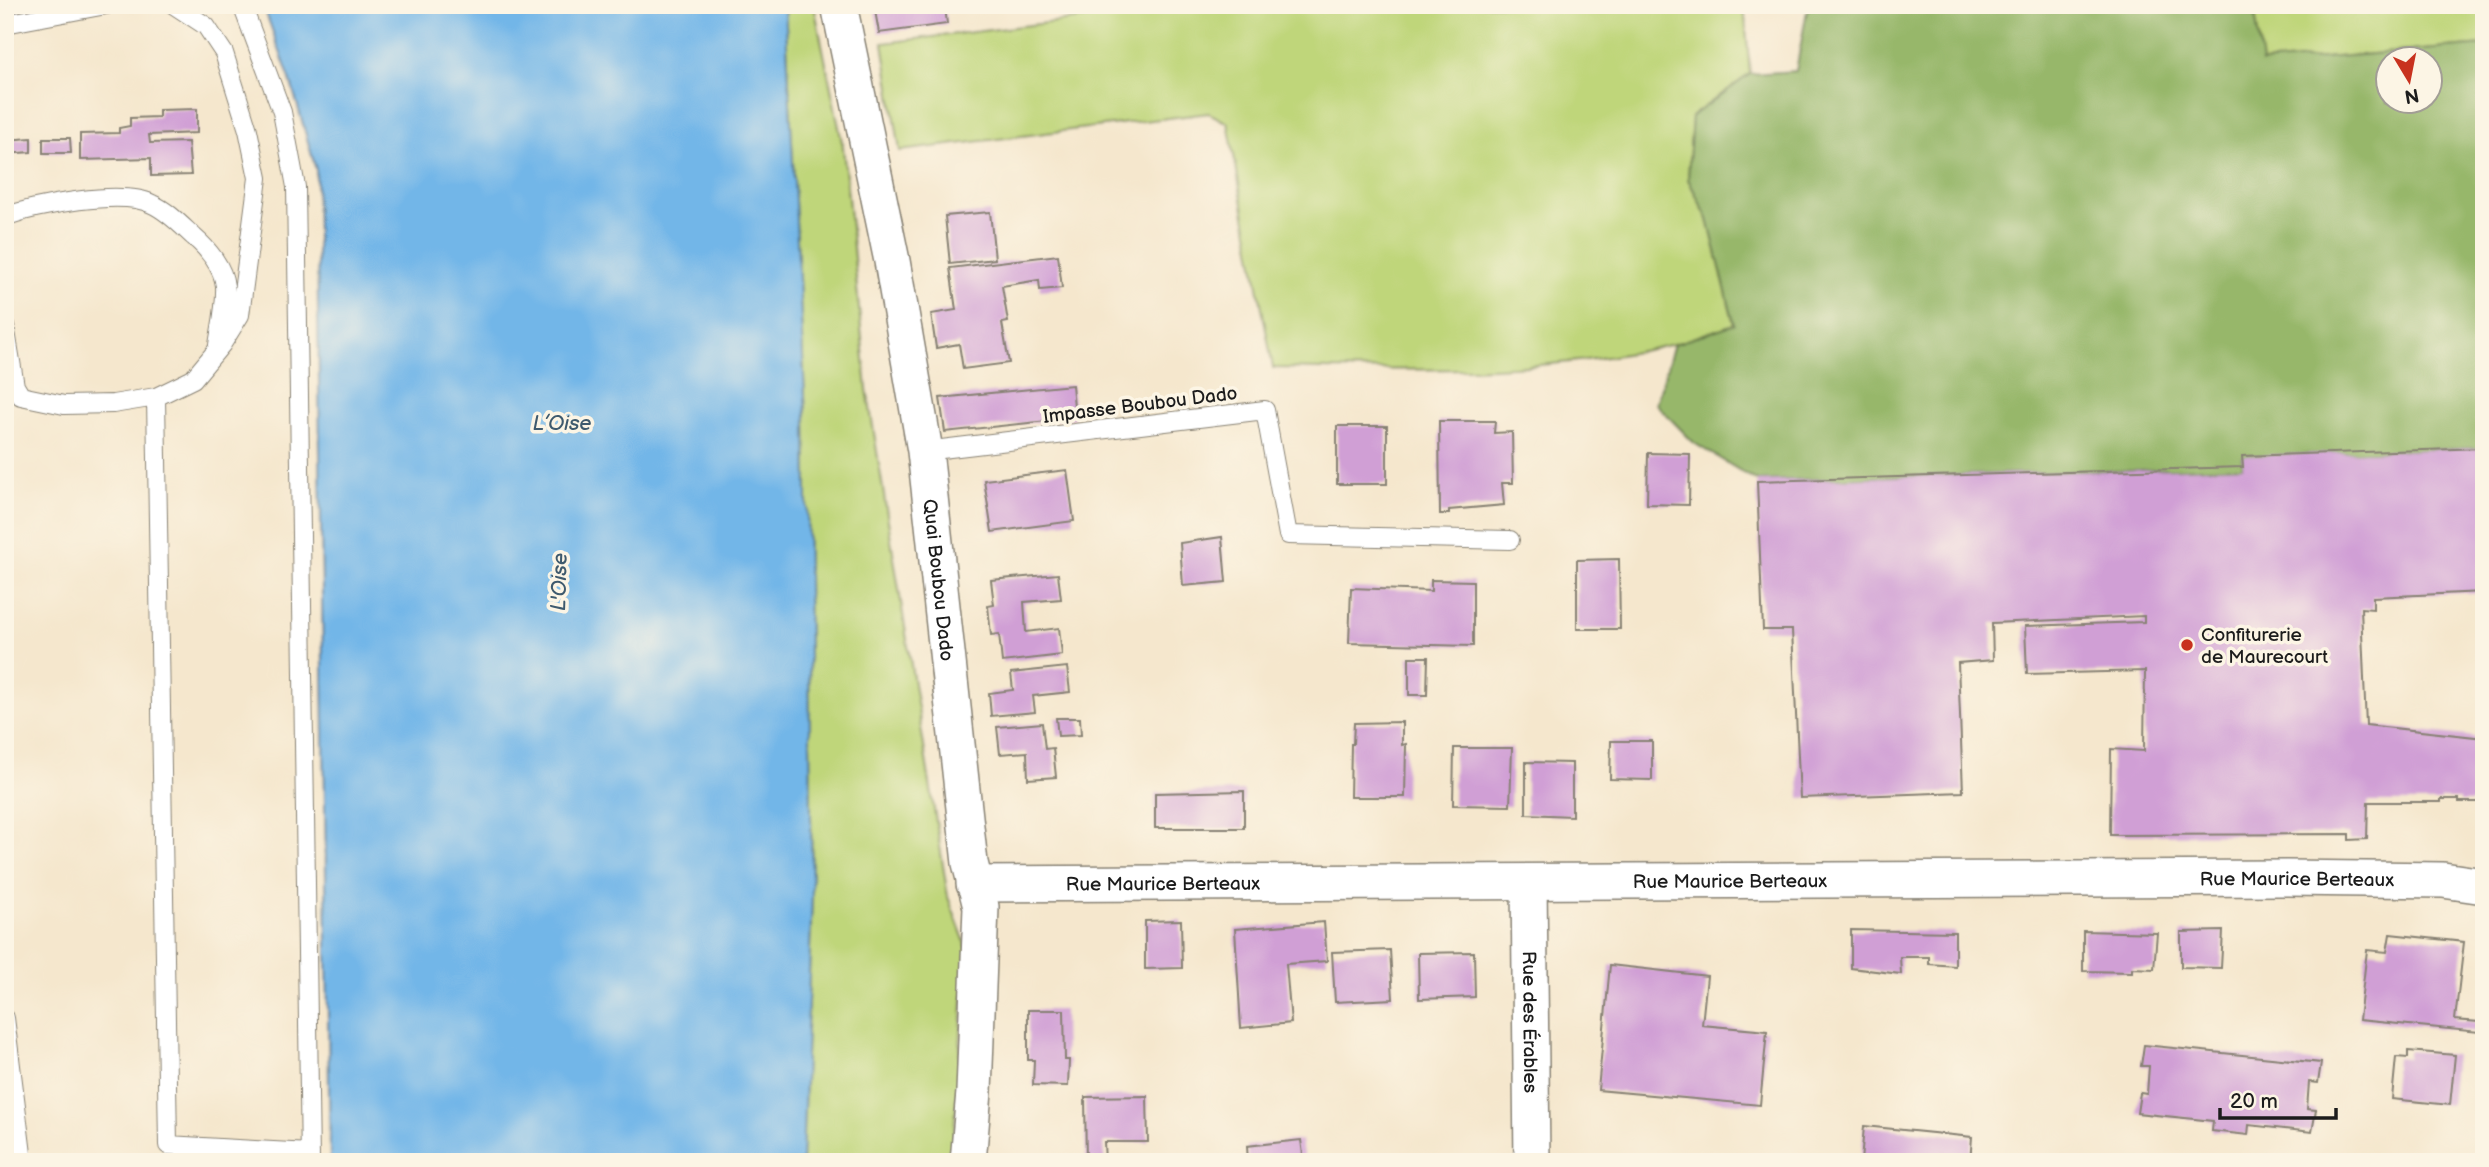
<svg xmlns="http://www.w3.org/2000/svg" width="2489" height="1167" font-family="'Balsamiq Sans',sans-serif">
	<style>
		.green { fill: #bfd67a; stroke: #6e794b; stroke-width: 2 }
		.forest { fill: #97b76a; stroke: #5a6a43; stroke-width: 2; fill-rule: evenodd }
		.water { fill: #72b6e8; stroke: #476982; stroke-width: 2 }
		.building { fill: #d09fd5 }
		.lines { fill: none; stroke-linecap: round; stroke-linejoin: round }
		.lane-casing { stroke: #888274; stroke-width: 20 }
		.street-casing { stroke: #888274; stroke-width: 38 }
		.lane { stroke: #fff; stroke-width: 18 }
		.street { stroke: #fff; stroke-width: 35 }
		.poi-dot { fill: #c8321e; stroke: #fcf5e5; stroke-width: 2.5 }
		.labels { text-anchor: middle; stroke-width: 7; stroke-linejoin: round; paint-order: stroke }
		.street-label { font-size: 19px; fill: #1c1c1c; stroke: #fcf5e5 }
		.poi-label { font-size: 19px; fill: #1c1c1c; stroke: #fcf5e5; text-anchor: start }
		.water-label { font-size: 21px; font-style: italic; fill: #3e5a6e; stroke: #fcf5e5 }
	</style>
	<rect width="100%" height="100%" fill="#fcf5e5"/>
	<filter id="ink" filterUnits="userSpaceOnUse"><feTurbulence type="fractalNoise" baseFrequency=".0143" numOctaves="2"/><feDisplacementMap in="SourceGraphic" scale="14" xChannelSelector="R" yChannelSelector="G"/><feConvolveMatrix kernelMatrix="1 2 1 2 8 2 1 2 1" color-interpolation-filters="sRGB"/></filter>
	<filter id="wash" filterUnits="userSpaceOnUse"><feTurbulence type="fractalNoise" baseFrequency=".00686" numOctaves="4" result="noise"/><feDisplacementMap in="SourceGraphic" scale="28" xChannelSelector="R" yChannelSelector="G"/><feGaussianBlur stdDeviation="1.57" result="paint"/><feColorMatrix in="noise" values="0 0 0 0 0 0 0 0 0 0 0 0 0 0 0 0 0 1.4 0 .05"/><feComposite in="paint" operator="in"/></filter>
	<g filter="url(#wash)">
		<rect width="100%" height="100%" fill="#f5e7cd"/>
		<path class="green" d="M 785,5 L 814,5 L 843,147 L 867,389 L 948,897 L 967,948 L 952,1162 L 802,1162 L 812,896 L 806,415 Z
			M 1195,5 L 1744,5 L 1750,74 L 1692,116 L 1688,179 L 1708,219 L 1734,324 C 1714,331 1693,339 1673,344 C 1543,376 1406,370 1273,368 L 1228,123 L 1209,113 L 900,151 L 883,43 Z
			M 2254,5 L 2484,5 L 2484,45 L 2261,63 Z"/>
		<path class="forest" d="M 1808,5 L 2254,5 L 2262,63 L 2484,45 L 2484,448 L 2242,457 L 2243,467 L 1757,481 L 1694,443 L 1656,404 L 1674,344 L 1734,324 L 1708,219 L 1688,179 L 1692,116 L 1750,74 L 1796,71 ZM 2388,60 L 2430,60 L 2430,102 L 2388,102 Z"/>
		<path class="water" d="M 263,5 L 785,5 L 806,415 L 812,896 L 802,1162 L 330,1162 L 316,170 L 290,79 Z"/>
		<g id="blocks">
			<path class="building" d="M 874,5 L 935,5 L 936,9 L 945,7 L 947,24 L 879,33 Z
				M 197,109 L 197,133 L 149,135 L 150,143 L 188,142 L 191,175 L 151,176 L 151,158 L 80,160 L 80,134 L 119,133 L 119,128 L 130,126 L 130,118 L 159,117 L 159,110 Z
				M 31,138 L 31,152 L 5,154 L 5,140 Z
				M 43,138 L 70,138 L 71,153 L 43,153 Z
				M 990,212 L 995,259 L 950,264 L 945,216 Z
				M 1058,255 L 1062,288 L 1040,290 L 1039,280 L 1002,286 L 1008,322 L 1002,323 L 1009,363 L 963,369 L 959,344 L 936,348 L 931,314 L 956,310 L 950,268 Z
				M 1072,385 L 1075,418 L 945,432 L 940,398 Z
				M 1439,421 L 1495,421 L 1494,433 L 1512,432 L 1513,483 L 1502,483 L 1504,505 L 1449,510 L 1449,514 L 1440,514 Z
				M 1337,426 L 1387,426 L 1387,484 L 1337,484 Z
				M 2484,448 L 2484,592 L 2373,597 L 2373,609 L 2361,608 L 2366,725 L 2484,738 L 2484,802 L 2459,802 L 2459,799 L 2441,799 L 2441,802 L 2368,802 L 2367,839 L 2349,840 L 2349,834 L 2110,835 L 2111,749 L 2144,751 L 2145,671 L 2027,674 L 2025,626 L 2144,622 L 2144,616 L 1992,623 L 1993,660 L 1958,663 L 1963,792 L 1800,798 L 1792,630 L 1763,630 L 1757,481 L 2243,467 L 2242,456 Z
				M 1648,453 L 1690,454 L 1689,505 L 1647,504 Z
				M 1067,470 L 1074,521 L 992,532 L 984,480 Z
				M 1222,537 L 1226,582 L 1183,586 L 1180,543 Z
				M 1619,559 L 1620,629 L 1577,629 L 1577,560 Z
				M 1058,574 L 1061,599 L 1024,602 L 1026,632 L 1059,628 L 1062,655 L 1002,662 L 999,634 L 991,635 L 988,606 L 994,605 L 991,580 Z
				M 1431,580 L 1473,581 L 1473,646 L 1349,643 L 1351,588 L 1431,591 Z
				M 1409,657 L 1428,657 L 1427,695 L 1409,695 Z
				M 1067,667 L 1070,692 L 1033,696 L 1035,712 L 991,716 L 989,693 L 1013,690 L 1011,673 Z
				M 1056,718 L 1080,718 L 1081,735 L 1058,736 Z
				M 1402,722 L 1402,745 L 1406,744 L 1405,797 L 1350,797 L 1351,744 L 1353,744 L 1354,723 Z
				M 1042,723 L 1045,749 L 1053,748 L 1056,777 L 1028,779 L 1027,752 L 1000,754 L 997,727 Z
				M 1611,741 L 1652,741 L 1652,780 L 1610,779 Z
				M 1454,748 L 1512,748 L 1510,806 L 1453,805 Z
				M 1526,762 L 1572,763 L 1572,816 L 1526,814 Z
				M 1244,791 L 1244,828 L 1155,828 L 1155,793 Z
				M 1181,920 L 1182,968 L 1145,969 L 1145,921 Z
				M 1324,922 L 1327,961 L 1286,964 L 1291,1023 L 1241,1028 L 1235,929 Z
				M 1851,930 L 1955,932 L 1955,966 L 1929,964 L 1929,957 L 1900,957 L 1901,974 L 1851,968 Z
				M 2083,931 L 2157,933 L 2154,969 L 2132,968 L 2132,972 L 2083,971 Z
				M 2223,931 L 2221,968 L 2181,967 L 2181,932 Z
				M 2390,934 L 2464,942 L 2455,1020 L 2479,1022 L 2479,1032 L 2359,1020 L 2367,950 L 2387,952 Z
				M 1390,950 L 1393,999 L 1335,1002 L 1332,952 Z
				M 1474,952 L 1475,997 L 1419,999 L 1418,953 Z
				M 1610,965 L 1707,976 L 1702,1025 L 1767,1031 L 1760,1105 L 1598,1090 Z
				M 1028,1010 L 1064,1010 L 1065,1060 L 1069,1060 L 1068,1086 L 1033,1085 L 1034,1060 L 1028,1060 Z
				M 2144,1045 L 2321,1063 L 2318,1083 L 2309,1082 L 2307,1109 L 2316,1110 L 2312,1132 L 2249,1125 L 2248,1135 L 2212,1131 L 2213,1121 L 2137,1113 L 2140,1093 L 2147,1094 L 2149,1066 L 2141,1066 Z
				M 2408,1051 L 2455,1055 L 2450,1105 L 2392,1099 L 2396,1057 L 2408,1058 Z
				M 1147,1096 L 1148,1142 L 1104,1142 L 1105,1162 L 1086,1162 L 1085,1097 Z
				M 1864,1126 L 1972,1137 L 1970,1162 L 1861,1162 Z
				M 1301,1140 L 1304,1162 L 1248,1162 L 1247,1146 Z"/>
		</g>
	</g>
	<g filter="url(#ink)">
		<use href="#blocks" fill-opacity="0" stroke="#888274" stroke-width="2"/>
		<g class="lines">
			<defs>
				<path id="lane" d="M 242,5 L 282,112 L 296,187 L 310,1162
					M 5,24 L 106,5
					M 5,217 C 35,205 123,189 152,204 C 168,211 182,226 194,237 C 208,249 223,267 225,286 C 226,305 221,326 218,345
					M 5,325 L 15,386 L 21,396 L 64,405 L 113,404 L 156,397 L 193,379 L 222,344 L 240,315 L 258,178 L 248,130 L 224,53 L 206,26 L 174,5
					M 156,397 L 168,1145 L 310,1153
					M 925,451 L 1265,410 L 1288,535 L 1510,540
					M 5,1018 L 23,1162"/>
				<g id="street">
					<path id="s1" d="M 839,5 L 892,261 L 925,451 L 970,863 L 981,907 L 974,1092 L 968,1162"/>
					<path id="s2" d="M 1529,882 L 1532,1162"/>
					<path id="s3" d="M 974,884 L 2287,878 L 2443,880 L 2484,886"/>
				</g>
			</defs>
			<use href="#lane" class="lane-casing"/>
			<use href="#street" class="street-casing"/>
			<use href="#lane" class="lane"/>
			<use href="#street" class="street"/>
		</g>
	</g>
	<circle class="poi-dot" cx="2187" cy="645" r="7"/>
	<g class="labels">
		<g class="street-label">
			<text transform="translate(1140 404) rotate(-7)" y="7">Impasse Boubou Dado</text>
			<text dy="7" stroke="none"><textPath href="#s1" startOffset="584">Quai Boubou Dado</textPath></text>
			<text dy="7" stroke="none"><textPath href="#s3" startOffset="1323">Rue Maurice Berteaux</textPath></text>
			<text dy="7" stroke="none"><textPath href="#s3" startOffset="756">Rue Maurice Berteaux</textPath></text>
			<text dy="7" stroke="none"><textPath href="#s3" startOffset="189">Rue Maurice Berteaux</textPath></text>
			<text dy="7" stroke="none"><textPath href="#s2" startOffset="140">Rue des Érables</textPath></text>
		</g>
		<g class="poi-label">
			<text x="2201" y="641">Confiturerie<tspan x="2201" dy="22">de Maurecourt</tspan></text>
		</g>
		<g class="water-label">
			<text x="562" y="430">L’Oise</text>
			<text transform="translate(559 582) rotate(-88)" y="7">L'Oise</text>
		</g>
	</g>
	<rect width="2489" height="1167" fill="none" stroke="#fcf5e5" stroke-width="28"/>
	<g transform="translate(2409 80) rotate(170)"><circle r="33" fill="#fcf5e5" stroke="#a29e95" stroke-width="2"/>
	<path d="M0-5L12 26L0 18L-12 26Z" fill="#c8321e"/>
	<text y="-10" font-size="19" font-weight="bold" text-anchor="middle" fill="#1c1c1c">N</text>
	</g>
	<path d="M2220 1108v10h116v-10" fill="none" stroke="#1c1c1c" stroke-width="3.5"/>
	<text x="2230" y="1108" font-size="21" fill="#1c1c1c" stroke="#fcf5e5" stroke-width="5" paint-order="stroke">20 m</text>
</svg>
